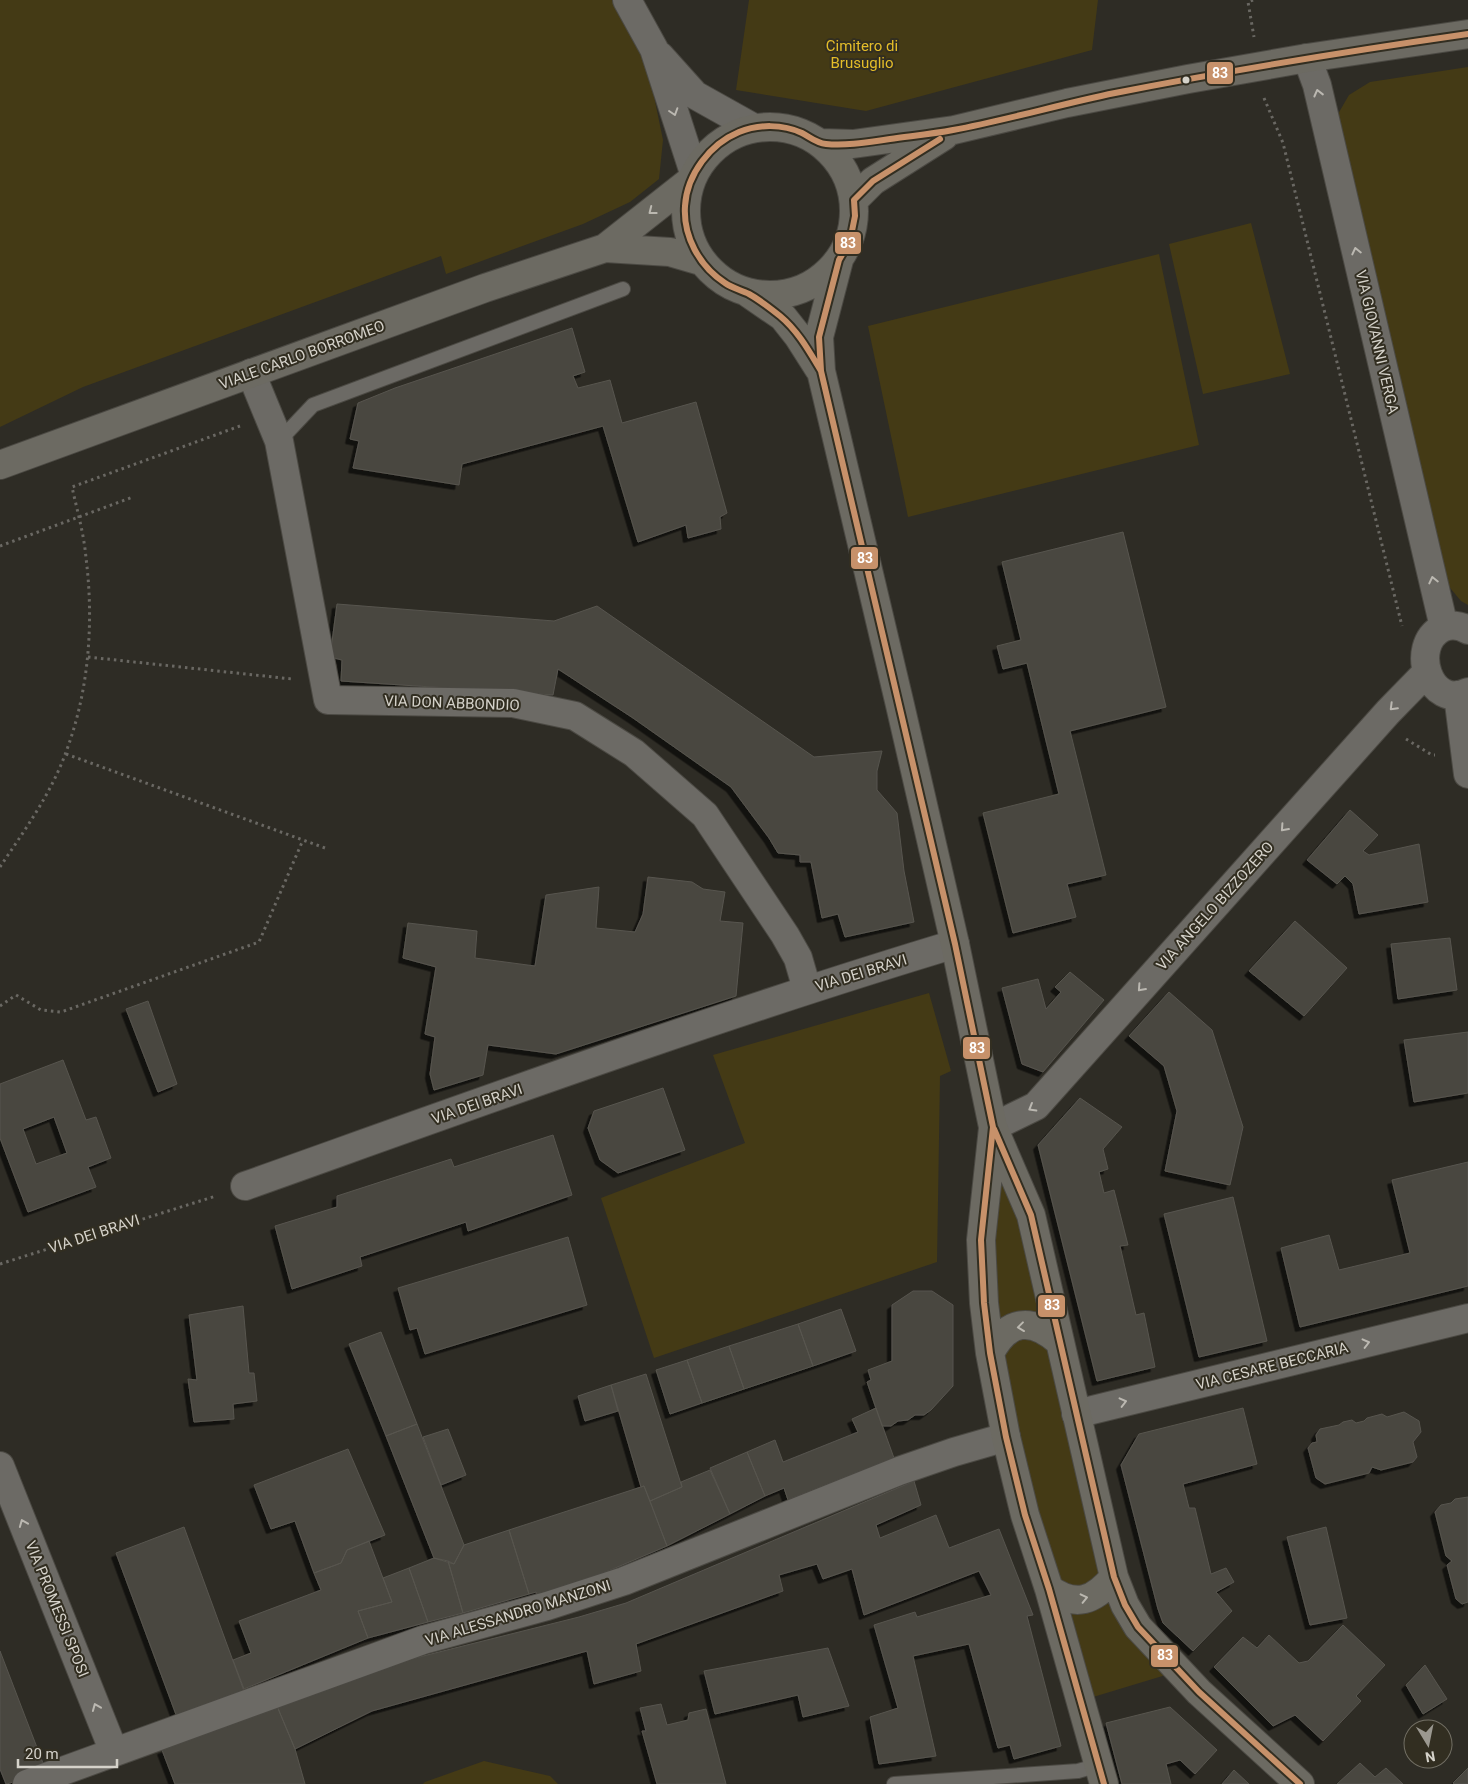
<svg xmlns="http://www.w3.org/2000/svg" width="1468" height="1784" font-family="Roboto,sans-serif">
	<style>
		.green { fill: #443a15 }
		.building { fill: #4a4741; stroke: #57554e; fill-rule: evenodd; filter: url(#shadow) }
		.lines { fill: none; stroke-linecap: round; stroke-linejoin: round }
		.lane-casing { stroke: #4b4943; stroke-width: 16 }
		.street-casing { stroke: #4b4943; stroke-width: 30 }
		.secondary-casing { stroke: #4b4943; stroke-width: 30 }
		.path { stroke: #6a6863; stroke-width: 3; stroke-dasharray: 2.5 4; stroke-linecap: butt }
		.lane { stroke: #6c6a65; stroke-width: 14 }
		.street { stroke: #6c6a65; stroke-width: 28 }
		.secondary { stroke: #6c6a62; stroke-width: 28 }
		.bus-1-casing { stroke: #322e21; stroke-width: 10 }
		.bus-1 { stroke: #c7916a; stroke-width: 6 }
		.oneway { stroke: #bbb8b1 }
		.oneway2 { stroke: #bbb8b0 }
		.bus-dot { fill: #d5d2ca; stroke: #322e21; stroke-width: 2 }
		.labels { text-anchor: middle; stroke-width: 4; stroke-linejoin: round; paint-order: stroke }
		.park-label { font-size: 15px; fill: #e4bd29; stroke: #322e21 }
		.street-label { font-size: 15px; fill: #d5d2ca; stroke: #322e21 }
		.line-badge { stroke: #322e21; stroke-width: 2 }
		.badge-label { font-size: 14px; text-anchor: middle; font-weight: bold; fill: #fff }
	</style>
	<defs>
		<filter id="shadow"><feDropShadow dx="-4.5" dy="4.5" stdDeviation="0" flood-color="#0009"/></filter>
	</defs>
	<rect width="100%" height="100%" fill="#2e2c25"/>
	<path class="green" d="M 0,0 L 624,0 L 643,43 L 663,140 L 659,179 L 630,202 L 583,224 L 446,274 L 441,256 L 83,387 L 0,427 Z
		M 749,0 L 1098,0 L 1092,50 L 866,111 L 736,90 Z
		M 1468,67 L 1468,605 L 1461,601 L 1446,583 L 1338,114 L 1349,95 L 1370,82 Z
		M 1251,223 L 1290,374 L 1203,394 L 1169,244 Z
		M 1159,254 L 1199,445 L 908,517 L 868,326 Z
		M 929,993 L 951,1071 L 940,1076 L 937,1262 L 654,1358 L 601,1198 L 745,1143 L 713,1055 Z
		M 1007,1161 L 1114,1577 L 1179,1671 L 1080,1701 L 1049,1590 L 981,1240 Z
		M 484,1761 L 550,1776 L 558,1784 L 423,1784 L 425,1782 Z"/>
	<path class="building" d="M 572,328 L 585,372 L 573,376 L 578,388 L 610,380 L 622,423 L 696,402 L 727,513 L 720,517 L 721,529 L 688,538 L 686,525 L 638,542 L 603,426 L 462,464 L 459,485 L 353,468 L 359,441 L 350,439 L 358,403 L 395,388 Z
		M 1123,532 L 1166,707 L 1070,731 L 1106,875 L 1067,884 L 1076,917 L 1013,933 L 983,813 L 1059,794 L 1027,663 L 1003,669 L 997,646 L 1021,640 L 1002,562 Z
		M 337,604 L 554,621 L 597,606 L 814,757 L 882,751 L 877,771 L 877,790 L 897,813 L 904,871 L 914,922 L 845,937 L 838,914 L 822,918 L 811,862 L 800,862 L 800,855 L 778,853 L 769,838 L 731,787 L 633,718 L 558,669 L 553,695 L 341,681 L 342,660 L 330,657 Z
		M 1350,810 L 1378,835 L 1363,851 L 1369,855 L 1419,844 L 1428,902 L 1359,914 L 1353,884 L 1345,876 L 1337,884 L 1307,860 Z
		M 648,877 L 692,882 L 703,889 L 725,892 L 720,921 L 743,923 L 736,996 L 556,1054 L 488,1045 L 483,1075 L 434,1090 L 430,1074 L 435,1037 L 425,1034 L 436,967 L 403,958 L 408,923 L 477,931 L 475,958 L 535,966 L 546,895 L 599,887 L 596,928 L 635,932 L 643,914 Z
		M 1295,921 L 1347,968 L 1304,1016 L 1249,971 Z
		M 1450,938 L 1457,990 L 1398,999 L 1391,944 Z
		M 1070,972 L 1104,1000 L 1043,1072 L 1022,1064 L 1002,988 L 1038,979 L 1046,1009 L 1061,992 L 1055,987 Z
		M 1169,992 L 1212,1030 L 1243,1127 L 1230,1185 L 1165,1171 L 1177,1111 L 1164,1066 L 1129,1036 Z
		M 148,1001 L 177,1084 L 158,1092 L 126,1009 Z
		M 1468,1032 L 1468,1093 L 1414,1102 L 1404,1040 Z
		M 63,1060 L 86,1120 L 96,1117 L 111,1158 L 88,1167 L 96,1187 L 28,1212 L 0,1138 L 0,1084 ZM 54,1117 L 67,1153 L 36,1164 L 23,1129 Z
		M 663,1088 L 685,1150 L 618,1173 L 600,1160 L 588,1128 L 594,1111 Z
		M 1080,1098 L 1122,1127 L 1103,1149 L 1108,1169 L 1099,1172 L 1104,1193 L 1114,1190 L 1128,1245 L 1120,1246 L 1136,1315 L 1144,1313 L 1155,1367 L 1097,1381 L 1038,1145 Z
		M 553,1135 L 572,1195 L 468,1231 L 466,1222 L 360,1257 L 362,1266 L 292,1289 L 275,1226 L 337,1207 L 337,1196 L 451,1159 L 454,1167 Z
		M 1468,1162 L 1468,1286 L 1300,1327 L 1281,1248 L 1329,1235 L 1339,1270 L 1410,1253 L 1392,1180 Z
		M 1233,1197 L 1267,1341 L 1199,1357 L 1164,1214 Z
		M 568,1237 L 587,1305 L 425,1354 L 417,1328 L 410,1330 L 398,1288 Z
		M 913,1291 L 932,1291 L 953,1305 L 953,1386 L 931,1410 L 924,1415 L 915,1415 L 908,1420 L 898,1421 L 891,1426 L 882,1426 L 867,1382 L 871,1380 L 868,1370 L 892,1361 L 892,1305 Z
		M 243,1306 L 249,1373 L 254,1373 L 257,1401 L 233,1404 L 234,1419 L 194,1422 L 188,1379 L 197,1380 L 189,1315 Z
		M 841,1309 L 856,1351 L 813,1366 L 798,1324 Z
		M 798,1324 L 813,1366 L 744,1389 L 729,1346 Z
		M 381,1332 L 417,1424 L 386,1436 L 349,1344 Z
		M 729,1346 L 744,1389 L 702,1403 L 687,1360 Z
		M 687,1360 L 702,1403 L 670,1414 L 656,1370 Z
		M 646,1374 L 682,1487 L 650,1501 L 644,1486 L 641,1487 L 611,1385 Z
		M 611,1385 L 618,1411 L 585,1421 L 578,1396 Z
		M 876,1408 L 894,1458 L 788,1500 L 784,1488 L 765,1496 L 747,1452 L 775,1440 L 783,1462 L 858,1432 L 852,1419 Z
		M 1243,1408 L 1257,1464 L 1183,1484 L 1189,1508 L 1195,1508 L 1211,1574 L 1226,1568 L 1234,1582 L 1216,1592 L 1232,1611 L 1193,1651 L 1163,1623 L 1158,1609 L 1121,1465 L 1139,1434 Z
		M 1404,1412 L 1419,1421 L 1421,1432 L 1413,1442 L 1417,1457 L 1413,1462 L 1381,1470 L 1372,1467 L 1369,1473 L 1325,1484 L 1316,1478 L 1308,1448 L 1312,1443 L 1317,1442 L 1316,1435 L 1320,1429 L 1339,1425 L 1343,1422 L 1352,1420 L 1356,1423 L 1364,1421 L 1367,1418 L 1382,1414 L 1387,1417 Z
		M 417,1424 L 464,1545 L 454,1564 L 434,1558 L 386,1436 Z
		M 448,1429 L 466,1475 L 441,1485 L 423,1437 Z
		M 348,1449 L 385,1535 L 347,1550 L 341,1563 L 314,1573 L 295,1521 L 271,1529 L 254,1485 Z
		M 747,1452 L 765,1496 L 730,1514 L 710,1468 Z
		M 710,1470 L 730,1514 L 667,1546 L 650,1501 L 682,1487 L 681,1482 Z
		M 914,1481 L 921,1505 L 876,1525 L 880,1538 L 936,1515 L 949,1548 L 999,1529 L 1033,1615 L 1027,1616 L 1061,1746 L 1014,1759 L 1010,1745 L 998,1748 L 969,1644 L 913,1656 L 936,1756 L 879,1764 L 870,1717 L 898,1708 L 874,1625 L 915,1612 L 917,1617 L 991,1595 L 979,1571 L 864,1615 L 852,1569 L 823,1579 L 817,1564 L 779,1575 L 783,1591 L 636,1644 L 641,1671 L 594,1684 L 587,1651 L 372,1711 L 295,1749 L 277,1706 L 363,1671 L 579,1617 L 626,1603 Z
		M 644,1486 L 667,1546 L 559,1592 L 538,1599 L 536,1592 L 529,1594 L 509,1530 Z
		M 1468,1497 L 1468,1602 L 1462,1604 L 1456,1599 L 1447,1565 L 1452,1561 L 1446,1556 L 1435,1512 L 1441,1505 L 1451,1503 L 1455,1499 Z
		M 184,1527 L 244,1691 L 178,1720 L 116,1553 Z
		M 1326,1527 L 1347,1618 L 1310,1625 L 1287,1537 Z
		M 509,1530 L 529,1594 L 463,1613 L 448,1561 L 454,1564 L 464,1545 Z
		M 369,1541 L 392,1602 L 358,1611 L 368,1638 L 244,1689 L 233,1660 L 251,1653 L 239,1621 L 321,1590 L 314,1573 L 341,1563 L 347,1550 Z
		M 434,1558 L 448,1561 L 463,1613 L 428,1622 L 409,1568 Z
		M 409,1568 L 428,1622 L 368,1638 L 358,1611 L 392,1602 L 383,1578 Z
		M 1343,1625 L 1385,1665 L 1356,1696 L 1361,1701 L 1323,1741 L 1295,1715 L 1273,1726 L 1214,1667 L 1243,1637 L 1257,1648 L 1269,1635 L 1299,1663 L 1308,1661 Z
		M 828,1648 L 849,1706 L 803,1717 L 798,1695 L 715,1714 L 704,1671 Z
		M 0,1651 L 46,1771 L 7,1784 L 6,1784 L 0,1769 Z
		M 1425,1665 L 1447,1699 L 1423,1714 L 1406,1685 Z
		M 661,1704 L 667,1725 L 688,1720 L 689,1713 L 706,1709 L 726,1784 L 657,1784 L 642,1731 L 646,1731 L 640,1708 Z
		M 277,1706 L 295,1749 L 305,1784 L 175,1784 L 162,1750 Z
		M 1170,1707 L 1217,1750 L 1195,1774 L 1180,1760 L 1166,1764 L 1171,1784 L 1122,1784 L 1106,1723 Z
		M 1360,1763 L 1375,1777 L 1386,1768 L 1403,1784 L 1337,1784 Z
		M 1468,1768 L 1468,1784 L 1454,1784 L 1453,1783 Z
		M 1234,1770 L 1249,1784 L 1222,1784 Z"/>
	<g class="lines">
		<defs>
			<path id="lane" d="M 279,441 L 313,405 L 623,289
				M 894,1784 L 1078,1771 L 1099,1765"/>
			<path id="street" d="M 627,0 L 654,49 L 694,173
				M 660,56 L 695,95 L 754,128
				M 1307,58 L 1317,85 L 1444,627
				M 251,373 L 279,441 L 328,700 L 513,703 L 575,716 L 634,753 L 705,815 L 785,935 L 798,958 L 807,989
				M 1468,630 C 1460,625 1450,624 1442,628 C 1408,646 1430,711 1468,692
				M 1458,695 L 1468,774
				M 993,1127 L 1036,1106 L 1388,712 L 1427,672
				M 245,1186 C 481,1102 716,1016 955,944
				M 1076,1414 L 1468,1318
				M 0,1466 L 114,1752
				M 27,1784 L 423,1640 L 547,1606 L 624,1581 L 899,1471 L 954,1452 L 1006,1437"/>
			<path id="secondary" d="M686 211a84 84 0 1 1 168 0a84 84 0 1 1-168 0Z
				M 821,143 L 853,144 L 954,130 L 1067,103 L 1188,79 L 1307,58 L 1468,34
				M 854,200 L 873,181 L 944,136
				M 605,248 L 670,252 L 701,261
				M 839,260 L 819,337 L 821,371 L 900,705 L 955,944 L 993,1127 L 1031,1215 L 1114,1577 L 1125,1605 L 1138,1627 L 1199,1692 L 1300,1784
				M 748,293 L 783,317 L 798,336 L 819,369
				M 0,465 L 485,288 L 605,248 L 690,181
				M 993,1128 L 981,1240 L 984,1303 L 990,1353 L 1006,1437 L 1025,1515 L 1049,1589 L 1104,1784
				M 990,1353 C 1008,1319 1031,1317 1059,1341
				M 1049,1589 C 1076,1608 1094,1601 1114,1577"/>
		</defs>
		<use href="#lane" class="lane-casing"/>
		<use href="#street" class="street-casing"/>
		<use href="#secondary" class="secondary-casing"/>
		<path class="path" d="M 1253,0 L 1248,2 L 1254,37
			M 1264,98 L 1283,143 L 1402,626
			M 0,546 L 133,497
			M 88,657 L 292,679
			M 1406,739 L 1432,755 L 1435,755
			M 66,754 L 325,848
			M 0,867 C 24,831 51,794 66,752 C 89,691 94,622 86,558 C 84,534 77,510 72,487 L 240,426
			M 0,1006 L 16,995 L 41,1010 L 61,1012 L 259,942 L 303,840
			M 0,1264 L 216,1196"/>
		<use href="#lane" class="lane"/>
		<use href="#street" class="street"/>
		<use href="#secondary" class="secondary"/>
		<defs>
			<path id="bus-1" d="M 825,388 L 821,371 L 819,337 L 839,260 L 847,246 L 852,231 L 855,216 L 854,200 L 873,181 L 940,139
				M 994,1129 L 1031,1215 L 1114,1577 L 1125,1605 L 1138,1627 L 1199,1692 L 1300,1784
				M 1104,1784 L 1049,1589 L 1025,1515 L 1006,1437 L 990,1353 L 984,1303 L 981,1240 L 993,1127 L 955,944 L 821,371 C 809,351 798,331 780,316 C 770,308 760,300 749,294 C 741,290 732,288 725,283 C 699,266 683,236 685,206 C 687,174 710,144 739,132 C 758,124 783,124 802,133 C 810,137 816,143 826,144 C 847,146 869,142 890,139 C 911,136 932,134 953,130 C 1007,120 1061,104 1115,93 C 1232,70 1350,51 1468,34"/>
		</defs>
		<use href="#bus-1" class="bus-1-casing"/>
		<use href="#bus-1" class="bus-1"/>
	</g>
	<defs><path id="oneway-chevron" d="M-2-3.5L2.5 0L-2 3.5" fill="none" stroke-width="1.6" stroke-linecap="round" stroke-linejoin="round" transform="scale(1.25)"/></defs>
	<g class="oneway">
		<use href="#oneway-chevron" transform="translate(1318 93) rotate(-104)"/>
		<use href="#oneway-chevron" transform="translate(674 112) rotate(72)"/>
		<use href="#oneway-chevron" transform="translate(1356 251) rotate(-103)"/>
		<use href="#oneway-chevron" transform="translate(1433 580) rotate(-103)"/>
		<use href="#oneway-chevron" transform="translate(1393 707) rotate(135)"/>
		<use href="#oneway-chevron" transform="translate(1284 828) rotate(132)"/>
		<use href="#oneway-chevron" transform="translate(1141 988) rotate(132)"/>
		<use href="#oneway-chevron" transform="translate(1032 1108) rotate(150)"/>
		<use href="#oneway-chevron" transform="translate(1366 1343) rotate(-14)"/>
		<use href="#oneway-chevron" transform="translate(1123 1402) rotate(-14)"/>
		<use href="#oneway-chevron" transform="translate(23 1523) rotate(-112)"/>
		<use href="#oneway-chevron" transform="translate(96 1707) rotate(-112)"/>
	</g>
	<g class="oneway2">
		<use href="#oneway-chevron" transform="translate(652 211) rotate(142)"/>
		<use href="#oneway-chevron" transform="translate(1021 1327) rotate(173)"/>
		<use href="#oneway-chevron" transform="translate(1084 1598) rotate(-13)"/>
	</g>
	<circle class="bus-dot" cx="1186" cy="80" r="4.5"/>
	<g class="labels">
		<g class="park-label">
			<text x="862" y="51">Cimitero di<tspan x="862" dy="17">Brusuglio</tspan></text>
		</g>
		<g class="street-label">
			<text transform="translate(1377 342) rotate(77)" y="5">VIA GIOVANNI VERGA</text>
			<text transform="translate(302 355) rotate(-20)" y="5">VIALE CARLO BORROMEO</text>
			<text transform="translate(452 703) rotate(2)" y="5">VIA DON ABBONDIO</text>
			<text transform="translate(1215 906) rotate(-48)" y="5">VIA ANGELO BIZZOZERO</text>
			<text transform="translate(861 973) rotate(-17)" y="5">VIA DEI BRAVI</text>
			<text transform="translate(477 1104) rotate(-19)" y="5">VIA DEI BRAVI</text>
			<text transform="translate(94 1234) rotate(-18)" y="5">VIA DEI BRAVI</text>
			<text transform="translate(1272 1366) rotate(-14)" y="5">VIA CESARE BECCARIA</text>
			<text transform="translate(57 1609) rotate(68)" y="5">VIA PROMESSI SPOSI</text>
			<text transform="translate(518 1613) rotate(-17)" y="5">VIA ALESSANDRO MANZONI</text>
		</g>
	</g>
	<g class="line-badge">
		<rect x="1206" y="61" width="28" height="24" rx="5" fill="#c7916a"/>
		<rect x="834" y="231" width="28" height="24" rx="5" fill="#c7916a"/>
		<rect x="850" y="546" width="29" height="24" rx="5" fill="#c7916a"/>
		<rect x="962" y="1036" width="29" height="24" rx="5" fill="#c7916a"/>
		<rect x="1037" y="1294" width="29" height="24" rx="5" fill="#c7916a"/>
		<rect x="1150" y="1644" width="29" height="24" rx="5" fill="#c7916a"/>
	</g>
	<g class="badge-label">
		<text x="1220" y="78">83</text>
		<text x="848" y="248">83</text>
		<text x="865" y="563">83</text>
		<text x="977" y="1053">83</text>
		<text x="1052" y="1310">83</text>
		<text x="1165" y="1660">83</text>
	</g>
	<g transform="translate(1428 1744) rotate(170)"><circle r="24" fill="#322e21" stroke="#737065"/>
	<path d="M0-4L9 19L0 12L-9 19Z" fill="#9b9890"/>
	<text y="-8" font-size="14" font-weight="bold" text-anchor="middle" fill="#d5d2ca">N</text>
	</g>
	<path d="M18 1759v8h99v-8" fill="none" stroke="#d5d2ca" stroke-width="2.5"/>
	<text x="25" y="1759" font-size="15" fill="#d5d2ca" stroke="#322e21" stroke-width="4" paint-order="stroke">20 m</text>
</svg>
